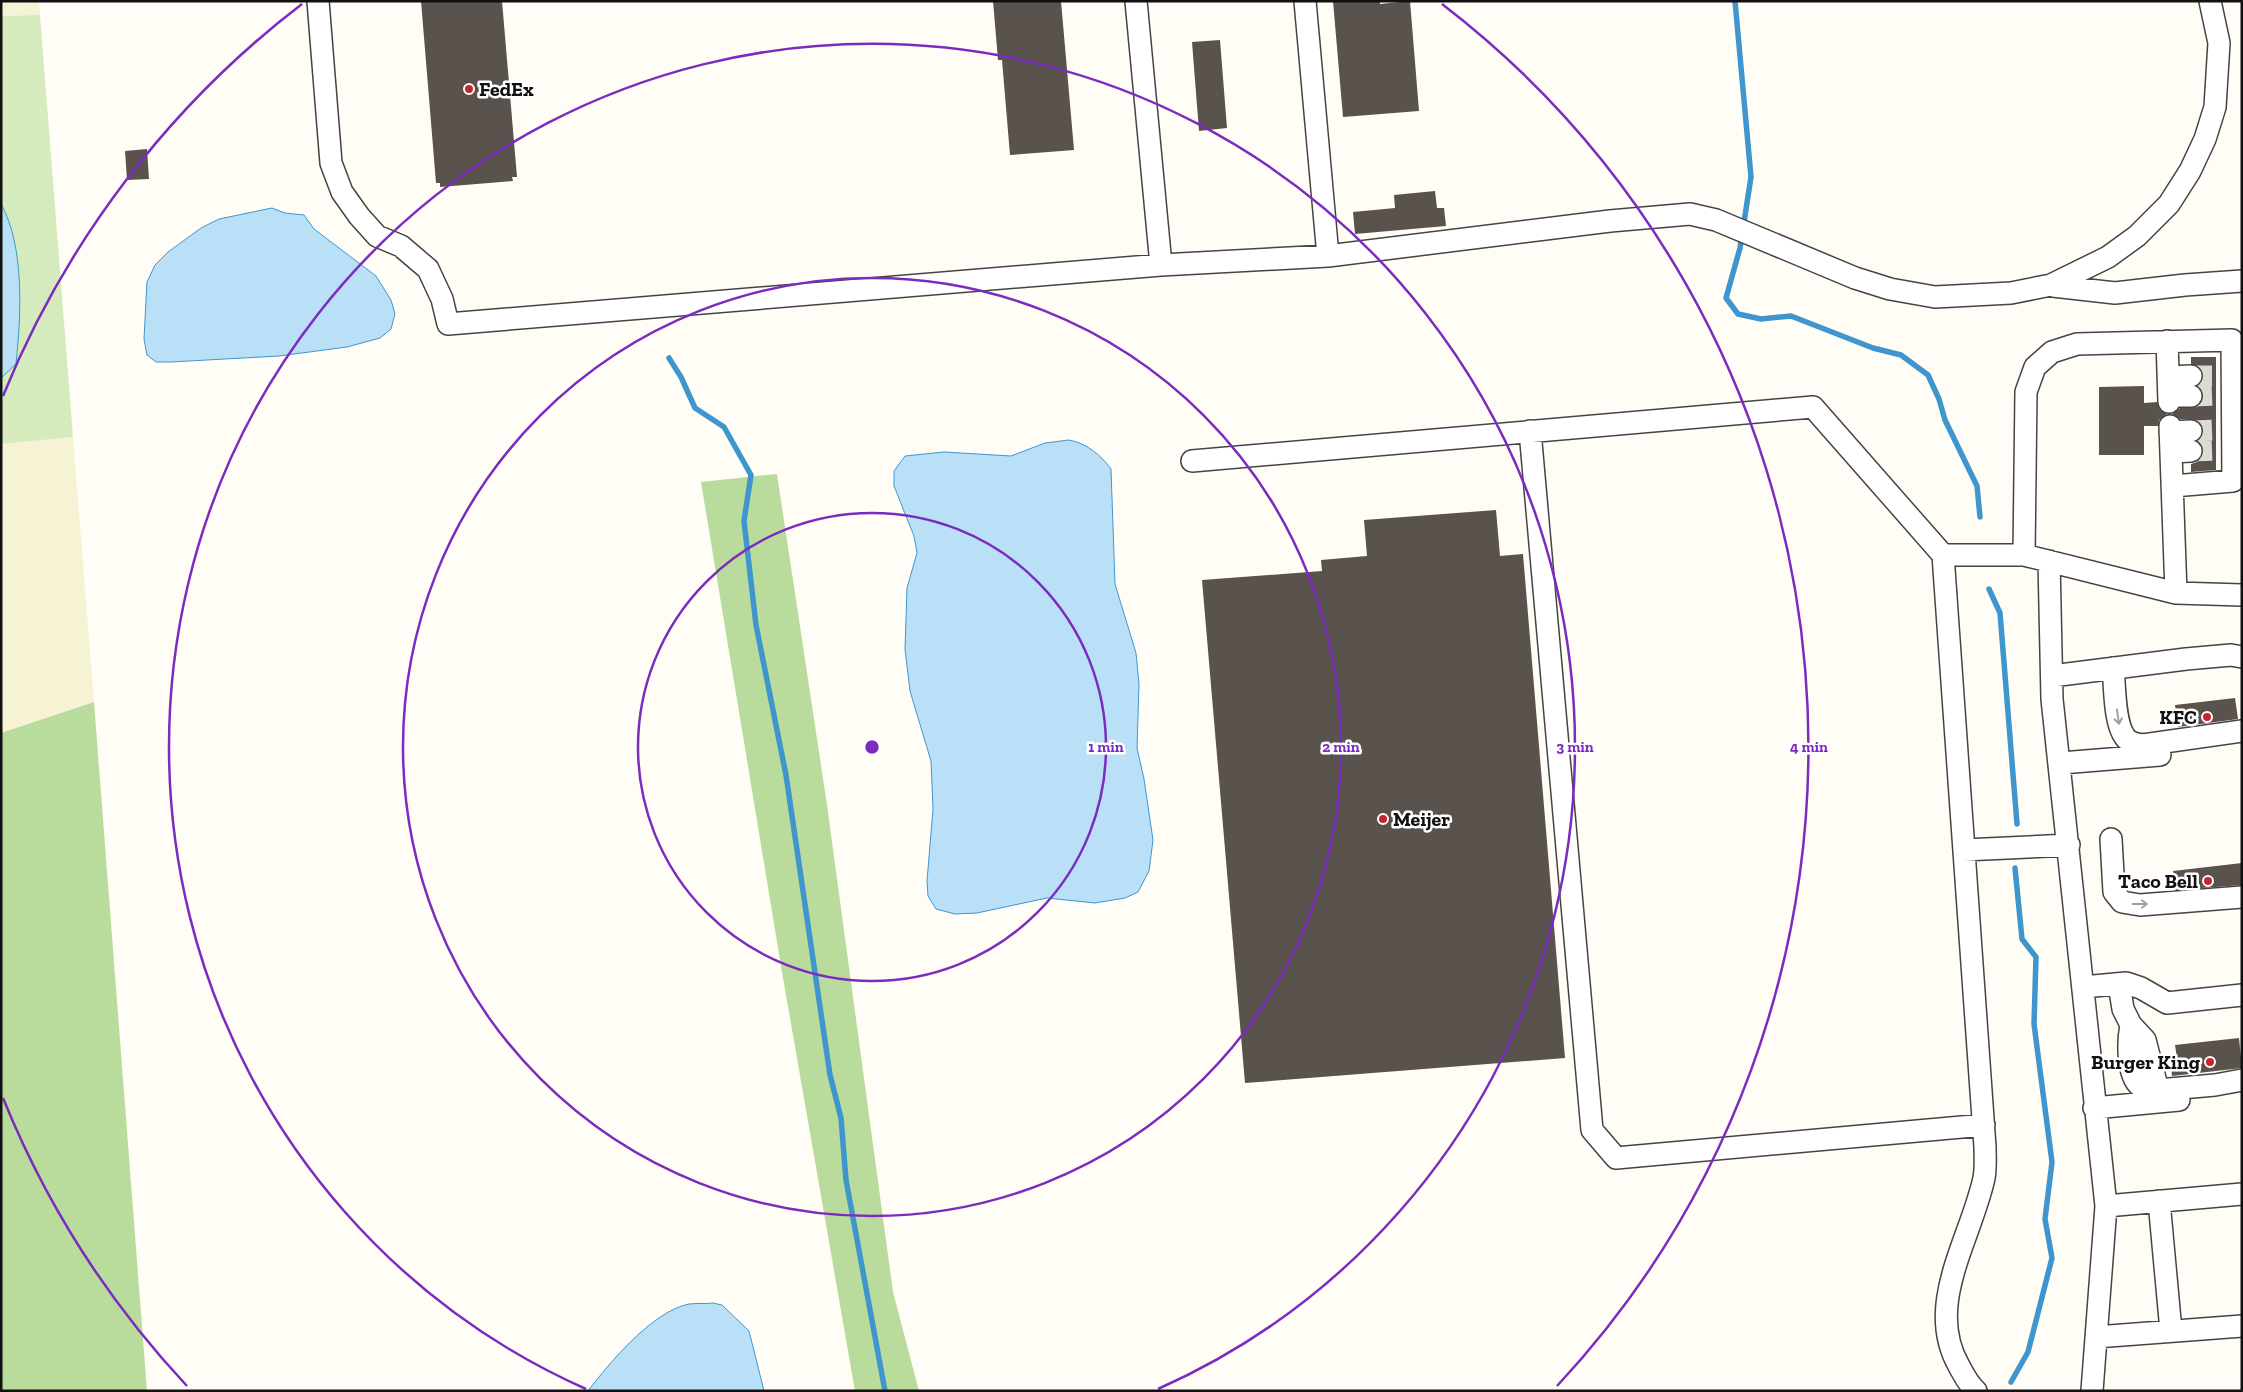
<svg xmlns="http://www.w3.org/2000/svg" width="2243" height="1392" font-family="'Zilla Slab',serif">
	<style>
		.farmland { fill: #f6f3d4 }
		.green { fill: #d5ebbd }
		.forest { fill: #b9dc9c }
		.water { fill: #b9e0f7; stroke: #3f96cf }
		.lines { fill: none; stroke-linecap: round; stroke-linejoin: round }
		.stream { stroke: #3f96cf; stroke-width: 5.5 }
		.building { fill: #5a524d }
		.minor-tunnel { stroke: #dbdad3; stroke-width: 21; stroke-dasharray: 21 11; stroke-linecap: butt }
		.minor-casing { stroke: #444; stroke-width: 24 }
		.minor { stroke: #fff; stroke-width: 21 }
		.oneway { stroke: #a0a0a0 }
		.ring { fill: none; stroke: #7b2cbf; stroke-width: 2.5 }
		.poi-dot { fill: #c4262e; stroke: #fff; stroke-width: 2 }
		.labels { text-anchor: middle; stroke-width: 5; stroke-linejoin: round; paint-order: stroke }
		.poi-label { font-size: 20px; font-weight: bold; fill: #111; stroke: #fff; text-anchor: end }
		.centre { fill: #7b2cbf; stroke: #fff; stroke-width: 2.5 }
		.ring-label { font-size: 15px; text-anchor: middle; font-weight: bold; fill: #7b2cbf; stroke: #fff; stroke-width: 5; stroke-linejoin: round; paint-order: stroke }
	</style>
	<rect width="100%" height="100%" fill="#fffdf5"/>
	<path class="farmland" d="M 1,1 L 39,1 L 40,15 L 1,16 Z
		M 73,437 L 94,702 L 1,733 L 1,444 Z"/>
	<path class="green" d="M 40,15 L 73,437 L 1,444 L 1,378 L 16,364 C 21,316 25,247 1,204 L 1,16 Z"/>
	<path class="forest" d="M 777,474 L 827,805 L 893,1292 L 919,1391 L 855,1391 L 782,972 L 701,482 Z
		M 94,702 L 147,1391 L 1,1391 L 1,733 Z"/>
	<path class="water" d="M 1,204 C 25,247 21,316 16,364 L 1,378 Z
		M 272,208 L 285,213 L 304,215 L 314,229 L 376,276 L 391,300 L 395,314 L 391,329 L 380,338 L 347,347 L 279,356 L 171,362 L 156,362 L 147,355 L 144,339 L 147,282 L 155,265 L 168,252 L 201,228 L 219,219 Z
		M 1069,440 C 1086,443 1101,455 1111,469 L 1115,584 L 1136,653 L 1139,684 L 1137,748 L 1144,779 L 1153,840 L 1149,871 L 1138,892 L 1125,898 L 1095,903 L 1047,898 L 977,913 L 955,914 L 936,909 L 928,896 L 927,881 L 933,809 L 931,761 L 910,691 L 905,649 L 907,588 L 917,553 L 914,536 L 894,486 L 894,471 L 905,456 L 944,452 L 1011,456 L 1045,443 Z
		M 713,1303 L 722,1305 L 749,1331 L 764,1391 L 588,1391 C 610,1362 653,1311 689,1304 C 697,1303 705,1304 713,1303 Z"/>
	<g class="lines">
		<path class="stream" d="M 1735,1 L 1751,177 L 1740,248 L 1726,298 L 1738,314 L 1761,319 L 1791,316 L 1873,348 L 1901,355 L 1928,375 L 1939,399 L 1945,420 L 1977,486 L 1980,517
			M 669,358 L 681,377 L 695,408 L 724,427 L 751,475 L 744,521 L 756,625 L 786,775 L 830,1075 L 841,1118 L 846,1180 L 885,1391
			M 1989,589 L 2000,613 L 2017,824
			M 2011,1382 L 2028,1352 L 2052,1258 L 2045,1219 L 2052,1162 L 2034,1024 L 2036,957 L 2022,939 L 2015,868"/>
	</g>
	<path class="building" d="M 421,1 L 502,1 L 517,177 L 512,177 L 513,181 L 440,187 L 440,183 L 436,183 Z
		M 993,1 L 1061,1 L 1074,150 L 1010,155 L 1002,60 L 998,60 Z
		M 1333,1 L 1380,1 L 1380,4 L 1410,1 L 1419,111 L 1343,117 Z
		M 1220,40 L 1227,128 L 1199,131 L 1192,42 Z
		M 147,149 L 149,179 L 127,180 L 125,151 Z
		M 1435,191 L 1437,208 L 1444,208 L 1446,226 L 1355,234 L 1353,212 L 1395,208 L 1394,195 Z
		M 2191,357 L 2216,357 L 2216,470 L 2191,472 L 2191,464 L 2197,462 L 2202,456 L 2203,450 L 2198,441 L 2203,431 L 2202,425 L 2196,420 L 2180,419 L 2172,414 L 2180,408 L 2197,407 L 2202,402 L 2203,396 L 2198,386 L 2203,375 L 2201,369 L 2191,364 Z
		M 2144,386 L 2144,403 L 2157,402 L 2159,409 L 2167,414 L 2159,420 L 2158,426 L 2144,426 L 2144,455 L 2099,455 L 2099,387 Z
		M 1496,510 L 1500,556 L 1523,554 L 1565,1058 L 1245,1083 L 1202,580 L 1322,571 L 1321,560 L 1367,556 L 1364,520 Z
		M 2235,698 L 2238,719 L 2178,727 L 2175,705 Z
		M 2242,863 L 2242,885 L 2175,890 L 2173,871 Z
		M 2239,1038 L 2242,1068 L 2172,1076 L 2171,1065 L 2178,1065 L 2175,1045 Z"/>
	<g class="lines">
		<path class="minor-tunnel" d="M 2191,376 L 2216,376
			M 2191,396 L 2216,395
			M 2191,431 L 2216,430
			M 2191,451 L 2216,450"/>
		<defs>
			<path id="minor" d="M 318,1 L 331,163 L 342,192 L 359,216 L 377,236 L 401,246 L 428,269 L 442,299 L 448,324 L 1161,265 L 1328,256 L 1610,221 L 1690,214 L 1716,220 L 1855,278 L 1890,289 L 1935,297 L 2011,293 L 2051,285 L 2108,257 L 2137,236 L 2169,204 L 2190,171 L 2205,139 L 2215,107 L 2219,43 L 2210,1
				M 1136,1 L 1161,265
				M 1305,1 L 1328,256
				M 2053,286 L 2115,293 L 2185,285 L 2242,281
				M 2167,341 L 2169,402
				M 2169,377 L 2191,376
				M 2169,396 L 2191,396
				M 2170,426 L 2176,593
				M 1530,431 L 1592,1130 L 1616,1158 L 1984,1125
				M 2170,432 L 2191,431
				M 2171,452 L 2191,451
				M 1192,461 L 1813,407 L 1943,555 L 2024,555 L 2176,593 L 2242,595
				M 1943,555 L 1985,1147 C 1985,1157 1986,1168 1984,1178 C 1971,1239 1924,1305 1959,1366 C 1964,1375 1968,1384 1976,1391
				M 2024,555 L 2026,392 L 2035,367 L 2052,352 L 2077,344 L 2232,340 L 2233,481 L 2173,486
				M 2049,561 L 2052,699 L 2106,1206 L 2092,1391
				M 2113,668 C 2115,686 2114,723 2125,737 C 2129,743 2136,744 2143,745 L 2242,731
				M 2052,676 L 2186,659 L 2231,655 L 2242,657
				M 2061,763 L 2160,755
				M 2111,839 L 2114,892 L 2122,902 L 2140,905 L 2242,897
				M 1964,850 L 2069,845
				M 2119,984 L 2123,1009 L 2131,1025 L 2145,1040 L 2158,1090 L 2215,1085 L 2242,1080
				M 2083,987 L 2126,983 L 2141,988 L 2167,1003 L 2242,995
				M 2131,1025 C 2128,1040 2126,1079 2143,1088 C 2147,1090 2154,1089 2158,1090
				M 2094,1108 L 2179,1100
				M 2159,1201 L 2171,1331
				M 2106,1206 L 2242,1194
				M 2096,1337 L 2242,1326"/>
		</defs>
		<use href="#minor" class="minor-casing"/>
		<use href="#minor" class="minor"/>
	</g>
	<defs><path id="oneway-shaft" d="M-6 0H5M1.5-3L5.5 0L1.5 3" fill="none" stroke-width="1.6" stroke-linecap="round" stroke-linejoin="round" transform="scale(1.25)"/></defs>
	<g class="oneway">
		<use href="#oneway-shaft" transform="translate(2118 717) rotate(82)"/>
		<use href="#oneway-shaft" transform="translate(2140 904)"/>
	</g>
	<g class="ring">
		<circle cx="872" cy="747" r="234"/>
		<circle cx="872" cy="747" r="469"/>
		<path d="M586 1389A703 703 0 1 1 1158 1389"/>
		<path d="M187 1386A937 937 0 0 1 3 1098M3 396A937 937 0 0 1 302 4M1442 4A937 937 0 0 1 1557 1386"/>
	</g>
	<g class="poi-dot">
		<circle cx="469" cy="89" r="5"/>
		<circle cx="2207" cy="717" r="5"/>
		<circle cx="1383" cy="819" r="5"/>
		<circle cx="2208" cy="881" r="5"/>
		<circle cx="2210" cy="1062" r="5"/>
	</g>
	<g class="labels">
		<g class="poi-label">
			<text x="479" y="96" text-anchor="start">FedEx</text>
			<text x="2197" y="724">KFC</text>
			<text x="1393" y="826" text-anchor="start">Meijer</text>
			<text x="2198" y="888">Taco Bell</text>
			<text x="2200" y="1069">Burger King</text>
		</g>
	</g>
	<circle cx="872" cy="747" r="8" class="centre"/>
	<g class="ring-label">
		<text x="1106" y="752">1 min</text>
		<text x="1341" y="752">2 min</text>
		<text x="1575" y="752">3 min</text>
		<text x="1809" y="752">4 min</text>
	</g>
	<rect width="2243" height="1392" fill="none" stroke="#111111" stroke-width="5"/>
</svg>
